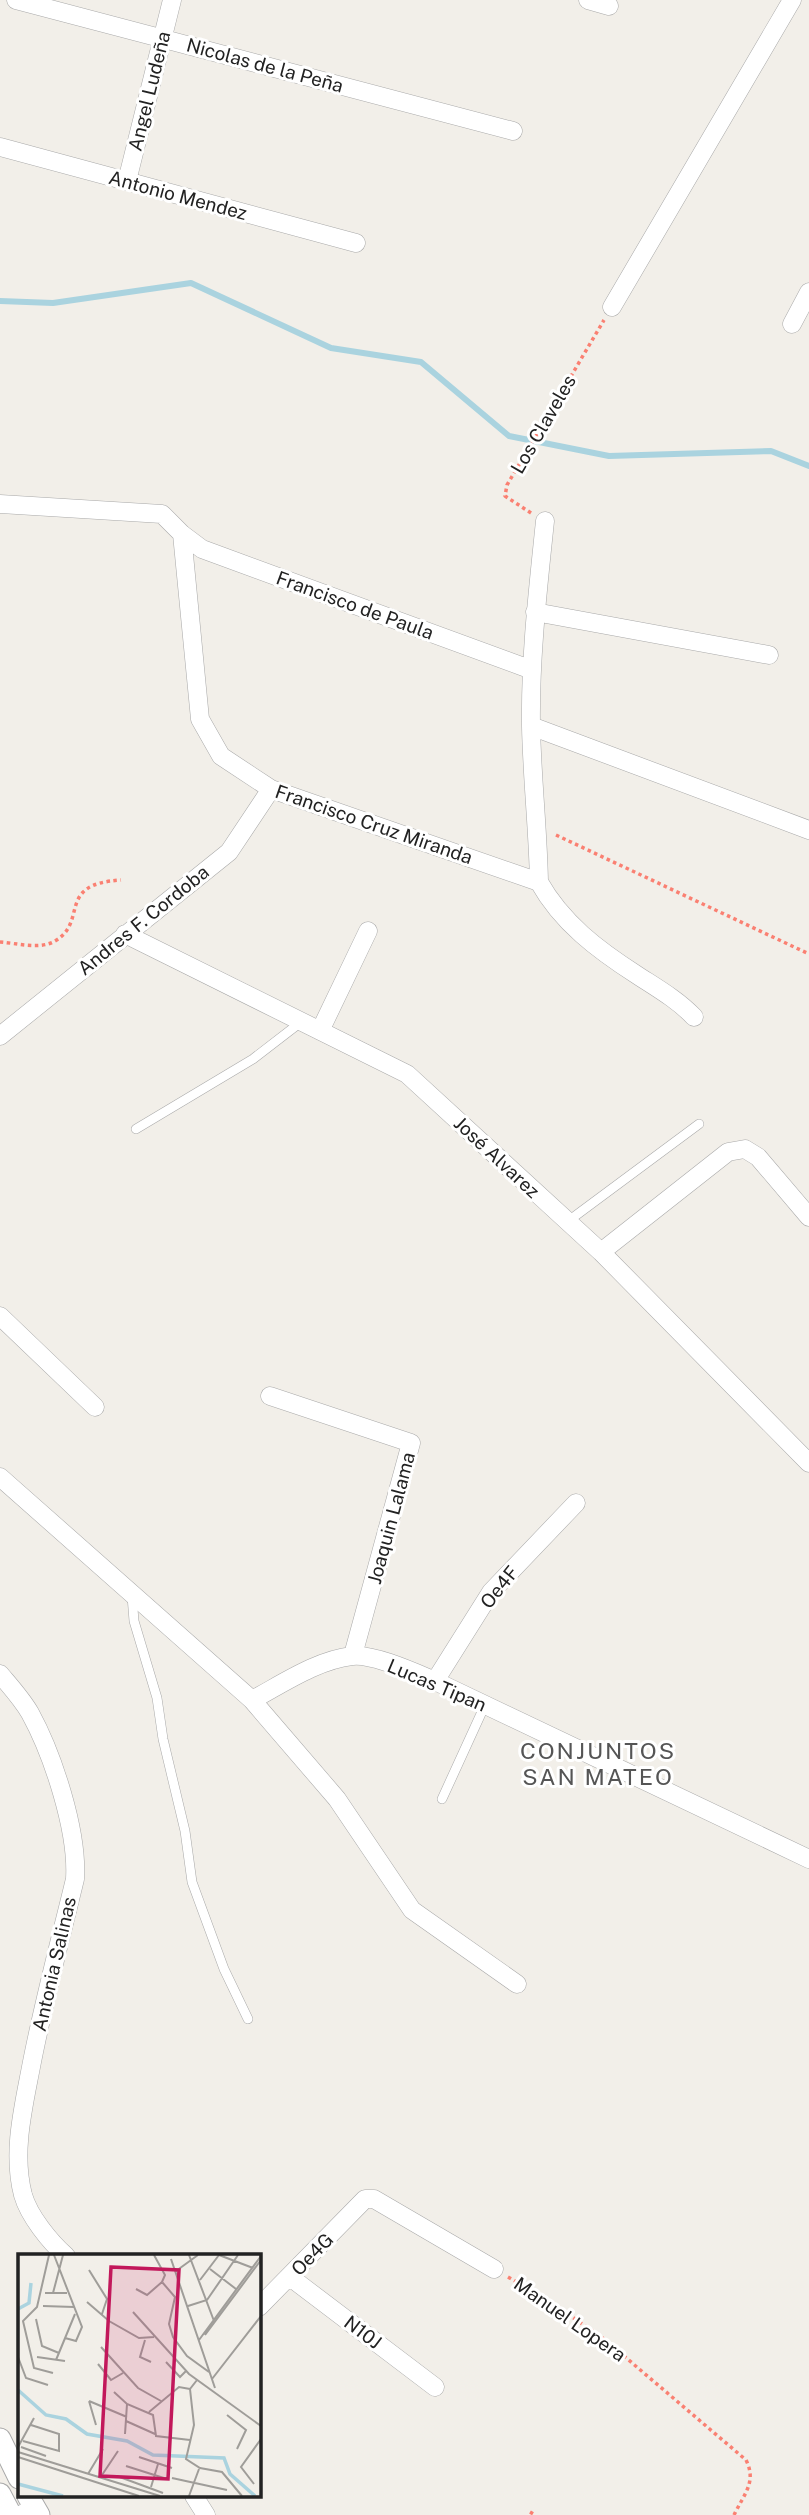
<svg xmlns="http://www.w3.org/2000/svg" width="809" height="2515" font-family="'Public Sans',sans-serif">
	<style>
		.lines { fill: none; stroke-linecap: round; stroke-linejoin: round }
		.stream { stroke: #aad3df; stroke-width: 6 }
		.service-casing { stroke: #a9a9a9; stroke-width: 10 }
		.minor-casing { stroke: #a9a9a9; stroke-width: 19 }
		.tertiary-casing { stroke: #a9a9a9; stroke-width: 23 }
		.path { stroke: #fa8072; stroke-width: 3.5; stroke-dasharray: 3.5 3.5; stroke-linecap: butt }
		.service { stroke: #fff; stroke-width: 9 }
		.minor { stroke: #fff; stroke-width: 18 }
		.tertiary { stroke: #fff; stroke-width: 21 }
		.labels { text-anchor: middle; stroke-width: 6; stroke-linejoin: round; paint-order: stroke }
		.street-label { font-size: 19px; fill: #222; stroke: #fff }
		.quarter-label { font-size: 23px; letter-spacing: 2px; fill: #555; stroke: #fff }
		.inset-river { fill: none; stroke: #aad3df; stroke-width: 3.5 }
		.inset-road { fill: none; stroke: #9f9d99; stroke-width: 2 }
		.view { fill: #c2185b; fill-opacity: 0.15; stroke: #c2185b; stroke-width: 3.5 }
		.inset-edge { fill: none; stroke: #222; stroke-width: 3.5 }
	</style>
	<rect width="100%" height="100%" fill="#f2efe9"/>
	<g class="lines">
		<path class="stream" d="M 0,301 L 53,303 L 191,283 L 331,348 L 421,362 L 509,436 L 609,456 L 771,451 L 809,466"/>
		<defs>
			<path id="service" d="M 136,1129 L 253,1059 L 301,1022
				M 567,1222 L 699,1124
				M 132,1596 L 134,1621 L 157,1698 L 163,1739 L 185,1831 L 192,1882 L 224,1969 L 248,2019
				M 442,1799 L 485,1705"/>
			<path id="minor" d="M 16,0 L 513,131
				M 588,0 L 609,6
				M 0,147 L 356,243
				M 127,181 L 172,0
				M 612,307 L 792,0
				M 792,324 L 809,292
				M 0,504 L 162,514 L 182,534 L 200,719 L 221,756 L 271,789 L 539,882 C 562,923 598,950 637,975 C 657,988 678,1000 694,1017
				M 182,534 L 202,549 L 532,670
				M 535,612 L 769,655
				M 531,726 L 809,830
				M 539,882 C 538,830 532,778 531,726 C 530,657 538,589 545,521
				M 125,934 L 407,1074 L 601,1252 L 809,1463
				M 320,1031 L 368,931
				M 0,1036 L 229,852 L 271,789
				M 601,1252 L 728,1152 L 745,1149 L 758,1157 L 809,1217
				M 0,1316 L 95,1407
				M 270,1396 L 411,1443 L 353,1655
				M 0,1477 L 252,1700 L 337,1799 L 412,1910 L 517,1984
				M 0,1674 C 10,1686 22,1699 30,1713 C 53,1755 78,1831 75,1879 C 60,1941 43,2004 31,2067 C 23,2109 12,2153 23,2195 C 29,2216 50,2242 66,2256
				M 435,1681 L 491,1592 L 576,1503
				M 252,1700 C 282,1684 317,1660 352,1656 C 372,1653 416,1673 435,1681 L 809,1859
				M 290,2277 L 435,2387
				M 259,2307 L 365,2199 L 374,2199 L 494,2269
				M 194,2496 L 206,2515
				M 21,2515 L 34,2507"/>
			<path id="tertiary" d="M 0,2439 L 19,2478
				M 0,2494 L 11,2515
				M 28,2496 L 39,2515"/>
		</defs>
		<use href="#service" class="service-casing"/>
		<use href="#minor" class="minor-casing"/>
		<use href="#tertiary" class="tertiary-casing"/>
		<path class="path" d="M 531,513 L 505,496 L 507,485 L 604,320
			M 556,835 L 809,954
			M 0,942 C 16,943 40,950 55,941 C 89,921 55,884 121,880
			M 508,2277 L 552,2303 L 604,2339 L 746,2460 C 757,2482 744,2494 734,2515
			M 530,2512 L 535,2515"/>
		<use href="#service" class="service"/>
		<use href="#minor" class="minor"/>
		<use href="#tertiary" class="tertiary"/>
	</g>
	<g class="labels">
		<g class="street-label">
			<text transform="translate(265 65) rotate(15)" y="7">Nicolas de la Peña</text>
			<text transform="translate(149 91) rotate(-76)" y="7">Angel Ludeña</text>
			<text transform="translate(178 195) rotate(15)" y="7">Antonio Mendez</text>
			<text transform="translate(543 424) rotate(-60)" y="7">Los Claveles</text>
			<text transform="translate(355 605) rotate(20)" y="7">Francisco de Paula</text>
			<text transform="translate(374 824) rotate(19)" y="7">Francisco Cruz Miranda</text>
			<text transform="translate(143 920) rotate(-39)" y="7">Andres F. Cordoba</text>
			<text transform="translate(497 1157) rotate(43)" y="7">José Alvarez</text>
			<text transform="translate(391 1518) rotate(-75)" y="7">Joaquin Lalama</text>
			<text transform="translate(499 1587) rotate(-51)" y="7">Oe4F</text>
			<text transform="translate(437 1685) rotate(23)" y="7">Lucas Tipan</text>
			<text transform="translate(54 1964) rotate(-77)" y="7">Antonia Salinas</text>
			<text transform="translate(312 2254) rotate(-46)" y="7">Oe4G</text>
			<text transform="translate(570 2319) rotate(35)" y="7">Manuel Lopera</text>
			<text transform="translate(363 2332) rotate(37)" y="7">N10J</text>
		</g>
		<g class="quarter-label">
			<text x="598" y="1759">CONJUNTOS<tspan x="598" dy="26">SAN MATEO</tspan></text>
		</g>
	</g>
	<g transform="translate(18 2254)">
		<rect width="243" height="243" fill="#f2efe9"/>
		<path class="inset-river" d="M 0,55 L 11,49 L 13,29M 0,136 L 28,161 L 48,165 L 69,180 L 109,187 L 135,201 L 206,204 L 212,220 L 237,242M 0,230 L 45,242"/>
		<path class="inset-road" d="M 31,1 L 19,53 L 5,67 L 16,114 L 35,119M 36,1 L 64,73 L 58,87 L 47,84M 136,1 L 147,21 L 144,28M 171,1 L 196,67M 201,1 L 235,14M 153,5 L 197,134M 192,15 L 218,35M 71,16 L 89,45 L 84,60M 158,17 L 180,1M 182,26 L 201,1M 144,28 L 157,43 L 151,70 L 155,83 L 169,102 L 191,118M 118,35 L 129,41 L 144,28M 27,39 L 49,39M 35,39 L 45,1M 69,48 L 91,67 L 121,84 L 136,83M 25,52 L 56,53M 170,52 L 189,46 L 220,1M 115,58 L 171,120 L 243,172M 18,65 L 24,92 L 41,99M 187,81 L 243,6M 127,86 L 122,103 L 133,108M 181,86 L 243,2M 83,93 L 120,134 L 143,147M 0,103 L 8,124 L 30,131M 19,103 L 47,107M 38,106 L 57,60M 148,108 L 162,123 L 168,117M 80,110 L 93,126 L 105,119M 194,125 L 243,62M 179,126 L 172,135 L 176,171 L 168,205 L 182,214 L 204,218 L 224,242M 96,138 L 109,150 L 135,161 L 138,182 L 172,186M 71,147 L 109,163M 71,147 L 78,171M 131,158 L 161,133 L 172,135M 209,161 L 228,176 L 219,195M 108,167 L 137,180M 107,180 L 109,150M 5,187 L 41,197 L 41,180 L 13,171M 0,193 L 16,164M 3,193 L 28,202M 0,198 L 142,242M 0,203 L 121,242M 121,203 L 154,214M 108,212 L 149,225M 70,220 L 85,195M 99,222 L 145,239M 82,224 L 100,197M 154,224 L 209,236M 236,230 L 223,213 L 243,185M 133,233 L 140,210M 171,242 L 181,215"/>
		<path class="view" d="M 93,13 L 161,16 L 150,225 L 82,222 Z"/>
		<rect width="243" height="243" class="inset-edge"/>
	</g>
</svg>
